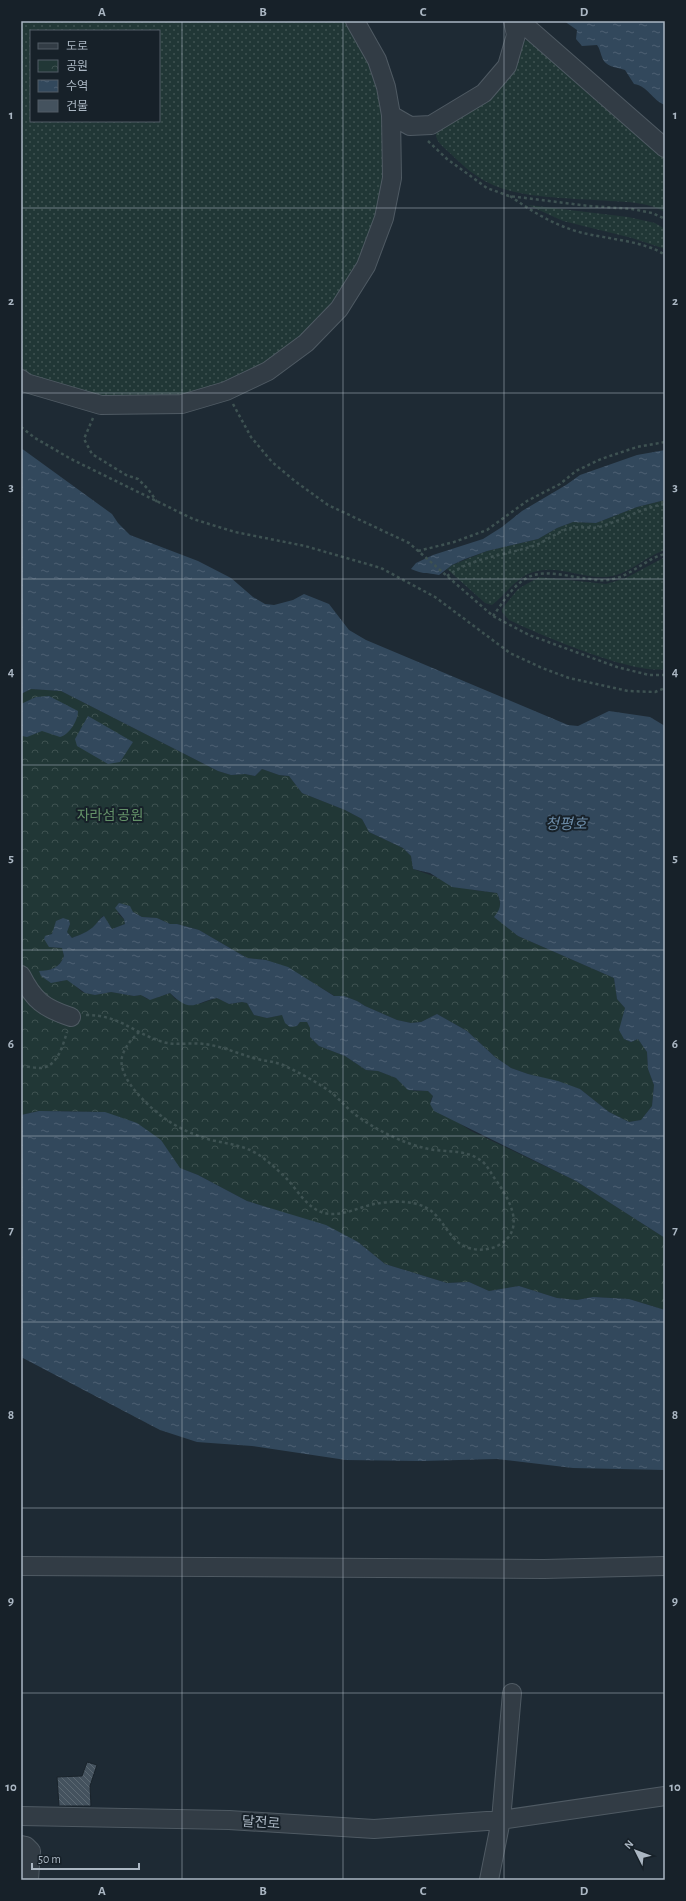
<svg xmlns="http://www.w3.org/2000/svg" width="686" height="1901" font-family="'Alegreya Sans','Noto Sans KR',sans-serif">
	<style>
		.grass { fill: url(#grass-dots); fill-rule: evenodd }
		.park { fill: url(#park-crowns) }
		.water { fill: url(#water-ripples) }
		.building { fill: url(#building-back-hatch); stroke: #19232b }
		.lines { fill: none; stroke-linecap: round; stroke-linejoin: round }
		.minor-casing { stroke: #4f5a63; stroke-width: 20 }
		.path { stroke: #3e5252; stroke-width: 2.5; stroke-dasharray: 3 3; stroke-linecap: butt }
		.minor { stroke: #323c45; stroke-width: 18 }
		.grid { fill: none; stroke: #abb7c3; stroke-width: 1; stroke-opacity: 0.55 }
		.labels { text-anchor: middle; stroke-width: 4; stroke-linejoin: round; paint-order: stroke }
		.park-label { font-size: 14px; fill: #649269; stroke: #172129 }
		.street-label { font-size: 14px; fill: #abb7c3; stroke: #172129 }
		.water-label { font-size: 15px; font-style: italic; fill: #6c8ba7; stroke: #172129 }
		.neatline { fill: none; stroke: #abb7c3; stroke-width: 1.5 }
		.grid-label { font-size: 13px; text-anchor: middle; font-weight: bold; fill: #abb7c3 }
	</style>
	<defs>
		<pattern id="grass-dots" width="8" height="8" patternUnits="userSpaceOnUse"><rect width="8" height="8" fill="#213736"/><path d="M2 2h.1M6 6h.1" fill="none" stroke="#3f5251" stroke-width="1.8" stroke-linecap="round"/></pattern>
		<pattern id="park-crowns" width="20" height="18" patternUnits="userSpaceOnUse"><rect width="20" height="18" fill="#213736"/><path d="M2 6a3 3 0 1 1 6 0M12 15a3 3 0 1 1 6 0" fill="none" stroke="#3f5251"/></pattern>
		<pattern id="water-ripples" width="26" height="14" patternUnits="userSpaceOnUse"><rect width="26" height="14" fill="#32485c"/><path d="M2 4q2-2 4 0t4 0M15 11q2-2 4 0t4 0" fill="none" stroke="#4d6072"/></pattern>
		<pattern id="building-back-hatch" width="6" height="6" patternUnits="userSpaceOnUse"><rect width="6" height="6" fill="#44525e"/><path d="M-1 5l2 2M0 0l6 6M5-1l2 2" fill="none" stroke="#5c6973"/></pattern>
	</defs>
	<rect width="100%" height="100%" fill="#1e2a34"/>
	<path class="grass" d="M 21,21 L 355,21 L 386,87 L 384,218 L 339,309 L 226,391 L 101,405 L 21,379 ZM 31,31 L 159,31 L 159,121 L 31,121 Z
		M 529,39 L 665,155 L 665,212 C 648,202 628,202 609,201 C 574,198 522,199 491,184 C 477,178 463,166 452,155 C 445,148 434,142 436,131 L 516,65 L 523,42 Z
		M 528,205 L 628,217 L 655,223 L 665,229 L 665,249 L 632,238 L 563,221 Z
		M 665,500 L 665,550 C 646,556 633,571 613,576 C 584,582 555,560 526,575 C 512,583 504,596 492,605 L 485,603 L 447,569 L 452,565 L 487,551 L 538,539 L 557,528 L 573,522 L 596,523 L 637,507 Z
		M 665,557 L 665,669 C 633,675 541,635 509,620 L 502,612 L 502,609 L 518,589 L 539,577 L 606,584 L 626,578 Z"/>
	<path class="park" d="M 31,689 L 61,691 L 218,771 L 231,775 L 245,774 L 255,776 L 262,769 L 279,775 L 289,776 L 302,793 L 345,810 L 362,819 L 369,832 L 403,848 L 411,856 L 413,869 L 473,890 L 497,893 C 500,899 500,902 500,909 C 501,920 510,929 518,936 L 614,978 L 617,999 L 625,1008 L 624,1039 L 631,1042 L 638,1039 L 647,1052 L 648,1069 L 654,1085 L 652,1106 L 641,1120 L 629,1122 L 609,1112 L 580,1089 L 528,1074 L 511,1068 L 495,1057 L 467,1031 L 437,1014 L 421,1022 L 411,1023 L 397,1020 L 365,1006 L 357,1001 L 344,996 L 335,996 L 301,976 L 266,960 L 247,958 L 199,930 L 177,924 L 170,924 L 157,918 L 142,917 L 133,912 L 117,913 L 124,919 L 125,924 L 112,929 L 103,916 C 99,919 98,922 95,926 C 89,932 79,935 72,938 L 67,932 L 70,924 L 63,918 C 54,921 56,926 52,934 L 46,936 L 49,947 L 62,948 L 64,956 C 61,965 54,970 44,971 L 60,982 L 65,979 L 70,981 L 82,992 L 95,995 L 111,992 L 134,996 L 141,995 L 147,999 L 152,999 L 170,993 L 175,999 L 199,1004 L 217,998 L 229,1004 L 242,1002 L 247,1003 L 254,1015 L 267,1018 L 282,1015 L 297,1026 L 300,1022 L 307,1022 L 310,1028 L 310,1037 L 319,1046 L 345,1056 L 366,1070 L 378,1071 L 396,1078 L 414,1091 L 428,1091 L 433,1096 L 430,1101 L 442,1115 L 456,1121 L 471,1131 L 576,1181 L 665,1238 L 665,1310 L 629,1299 L 593,1297 L 577,1300 L 557,1298 L 519,1286 L 489,1291 L 469,1282 L 447,1283 L 385,1264 L 358,1242 L 281,1212 L 247,1201 L 198,1175 L 180,1168 L 105,1112 L 39,1111 L 21,1115 L 21,694 Z"/>
	<path class="water" d="M 564,21 L 665,21 L 665,105 C 652,100 648,86 634,84 L 625,70 C 616,67 605,67 602,57 C 600,52 600,49 597,45 L 582,46 L 576,39 L 577,30 Z
		M 21,448 L 112,514 L 118,523 L 130,535 L 198,561 L 231,578 L 253,597 L 265,604 L 274,605 L 293,600 L 304,594 L 329,604 L 349,630 L 366,640 L 568,725 L 578,726 L 609,711 L 650,717 L 665,726 L 665,1238 L 576,1181 L 434,1111 L 430,1104 L 433,1096 L 428,1091 L 408,1090 L 396,1078 L 378,1071 L 366,1070 L 345,1056 L 319,1046 L 310,1037 L 310,1028 L 307,1022 L 300,1022 L 297,1026 L 290,1027 L 285,1023 L 282,1015 L 267,1018 L 254,1015 L 247,1003 L 242,1002 L 229,1004 L 217,998 C 193,1003 192,1014 170,993 L 150,1000 L 141,995 L 134,996 L 111,992 L 95,995 L 85,993 L 67,980 L 51,983 L 41,976 L 39,971 C 50,971 60,968 64,956 L 62,948 L 49,947 L 44,939 L 45,936 L 52,934 L 56,921 L 63,918 L 69,920 L 70,924 L 67,932 L 72,938 C 79,935 89,932 95,925 C 98,922 99,919 104,916 L 112,929 L 125,924 L 124,919 L 115,908 L 119,903 L 130,906 L 133,912 L 142,917 L 157,918 L 170,924 L 177,924 L 199,930 L 247,958 L 266,960 L 288,967 L 334,996 L 344,996 L 357,1001 L 365,1006 L 397,1020 L 411,1023 L 421,1022 L 437,1014 L 467,1031 L 495,1057 L 511,1068 L 528,1074 L 558,1081 L 580,1089 L 609,1112 L 629,1122 L 641,1120 L 652,1106 L 654,1085 L 648,1069 L 647,1052 L 638,1039 L 631,1042 L 624,1039 L 619,1030 L 625,1008 L 617,999 L 614,978 L 518,936 L 494,917 C 501,909 502,903 497,893 L 452,887 L 430,873 L 413,869 L 411,856 L 403,848 L 369,832 L 362,819 L 345,810 L 302,793 L 289,776 L 279,775 L 262,769 L 255,776 L 245,774 L 231,775 L 218,771 L 61,691 L 31,689 L 21,694 Z
		M 665,450 L 665,500 L 637,507 L 596,523 L 573,522 L 557,528 L 538,539 L 487,551 L 465,559 L 452,565 L 439,575 C 427,572 424,575 411,569 L 416,563 L 433,555 L 483,539 L 502,527 L 522,511 L 566,485 L 580,475 L 637,455 Z
		M 49,696 L 78,711 C 78,721 69,735 60,737 L 42,731 L 27,737 L 22,736 L 21,704 L 36,697 Z
		M 88,716 L 133,742 L 120,762 L 108,764 L 77,746 L 75,739 Z
		M 39,1111 L 105,1112 L 137,1123 L 161,1140 L 180,1168 L 198,1175 L 247,1201 L 326,1225 L 358,1242 L 385,1264 L 447,1283 L 469,1282 L 489,1291 L 519,1286 L 557,1298 L 577,1300 L 593,1297 L 629,1299 L 665,1310 L 665,1470 L 573,1468 L 497,1459 L 421,1461 L 346,1460 L 252,1446 L 197,1442 L 160,1430 L 21,1357 L 21,1115 Z"/>
	<path class="building" d="M 87,1762 L 97,1765 L 90,1786 L 91,1806 L 59,1806 L 57,1777 L 82,1776 Z"/>
	<g class="lines">
		<defs>
			<path id="minor" d="M 520,21 L 665,148
				M 391,115 L 410,126 L 431,125 L 484,93 L 507,66 L 516,35 L 513,21
				M 21,379 L 26,383 L 101,405 L 182,404 L 226,391 L 268,371 L 306,343 L 339,309 L 366,266 L 384,218 L 392,178 L 391,115 L 386,87 L 377,60 L 355,21
				M 21,975 C 34,1001 44,1008 71,1017
				M 21,1566 L 544,1569 L 665,1566
				M 21,1816 L 229,1820 L 374,1829 L 501,1820 L 665,1796
				M 21,1845 L 26,1846 L 31,1851 L 29,1880
				M 489,1880 L 501,1820 L 512,1693"/>
		</defs>
		<use href="#minor" class="minor-casing"/>
		<path class="path" d="M 428,141 L 447,159 L 487,188 L 509,196 L 589,206 L 632,209 L 652,213 L 665,219
			M 510,196 C 533,212 555,226 583,233 C 607,239 645,241 665,255
			M 233,404 L 251,437 L 272,462 L 296,482 L 328,505 L 409,543 L 493,616 L 529,635 L 617,667 L 649,675 L 665,675
			M 93,418 L 84,439 L 92,454 L 126,475 L 138,479 L 148,489 L 157,502
			M 21,427 L 35,438 L 71,459 L 193,519 L 235,532 L 305,546 L 381,568 L 435,597 L 510,653 L 542,668 L 569,678 L 628,691 L 655,692 L 665,688
			M 418,551 L 454,542 L 487,530 L 527,501 L 560,484 L 576,471 L 601,459 L 637,447 L 665,442
			M 447,576 C 473,557 503,556 533,546 C 546,542 557,531 571,528 C 580,526 590,529 599,527 C 621,521 641,508 665,504
			M 493,616 C 504,601 518,576 539,574 C 553,572 568,576 582,578 C 592,579 603,582 613,579 C 632,575 647,558 665,554
			M 86,1015 C 120,1015 133,1033 163,1042 C 177,1046 190,1042 204,1044 C 221,1046 237,1053 253,1058 C 263,1061 273,1061 283,1065 C 300,1073 317,1082 332,1093 C 339,1099 344,1105 351,1111 C 365,1123 382,1132 400,1140 C 410,1144 422,1148 434,1150 C 451,1152 468,1150 483,1162 C 488,1167 491,1173 495,1179 C 509,1198 527,1229 499,1245 C 490,1250 479,1251 469,1248 C 448,1242 444,1216 425,1207 C 410,1200 390,1201 374,1204 C 357,1208 341,1217 324,1213 C 308,1209 297,1190 287,1179 C 278,1170 269,1162 259,1155 C 244,1145 228,1144 211,1140 C 194,1135 178,1128 164,1118 C 149,1107 117,1078 122,1057 C 125,1046 132,1039 139,1032
			M 21,1066 C 27,1066 34,1068 40,1068 C 57,1068 63,1045 67,1032"/>
		<use href="#minor" class="minor"/>
	</g>
	<path class="grid" d="M 182,21 L 182,1880M 343,21 L 343,1880M 504,21 L 504,1880M 21,208 L 665,208M 21,393 L 665,393M 21,579 L 665,579M 21,765 L 665,765M 21,950 L 665,950M 21,1136 L 665,1136M 21,1322 L 665,1322M 21,1508 L 665,1508M 21,1693 L 665,1693"/>
	<g class="labels">
		<g class="park-label">
			<text x="110" y="820">자라섬 공원</text>
		</g>
		<g class="street-label">
			<text transform="translate(261 1822) rotate(4)" y="5">달전로</text>
		</g>
		<g class="water-label">
			<text x="566" y="829">청평호</text>
		</g>
	</g>
	<rect width="686" height="1901" fill="none" stroke="#172129" stroke-width="44"/>
	<rect x="30" y="30" width="130" height="92" fill="#172129" stroke="#525d67"/>
	<rect x="38" y="43" width="20" height="6" fill="#323c45" stroke="#525d67"/>
	<text x="66" y="50" font-size="12" fill="#abb7c3">도로</text>
	<rect x="38" y="60" width="20" height="12" fill="url(#park-crowns)" stroke="#525d67"/>
	<text x="66" y="70" font-size="12" fill="#abb7c3">공원</text>
	<rect x="38" y="80" width="20" height="12" fill="url(#water-ripples)" stroke="#525d67"/>
	<text x="66" y="90" font-size="12" fill="#abb7c3">수역</text>
	<rect x="38" y="100" width="20" height="12" fill="#44525e" stroke="#525d67"/>
	<text x="66" y="110" font-size="12" fill="#abb7c3">건물</text>
	<g transform="translate(636 1851) rotate(312)" stroke="#172129" stroke-width="3" paint-order="stroke">
	<path d="M0-3L7 15L0 10L-7 15Z" fill="#abb7c3"/>
	<text y="-6" font-size="11" font-weight="bold" text-anchor="middle" fill="#abb7c3">N</text>
	</g>
	<path d="M32 1863v6h107v-6" fill="none" stroke="#abb7c3" stroke-width="2"/>
	<text x="38" y="1863" font-size="12" fill="#abb7c3" stroke="#172129" stroke-width="3" paint-order="stroke">50 m</text>
	<rect x="22" y="22" width="642" height="1857" class="neatline"/>
	<g class="grid-label">
		<text x="102" y="16">A</text>
		<text x="263" y="16">B</text>
		<text x="423" y="16">C</text>
		<text x="584" y="16">D</text>
		<text x="11" y="119">1</text>
		<text x="675" y="119">1</text>
		<text x="11" y="305">2</text>
		<text x="675" y="305">2</text>
		<text x="11" y="491">3</text>
		<text x="675" y="491">3</text>
		<text x="11" y="676">4</text>
		<text x="675" y="676">4</text>
		<text x="11" y="862">5</text>
		<text x="675" y="862">5</text>
		<text x="11" y="1048">6</text>
		<text x="675" y="1048">6</text>
		<text x="11" y="1234">7</text>
		<text x="675" y="1234">7</text>
		<text x="11" y="1419">8</text>
		<text x="675" y="1419">8</text>
		<text x="11" y="1605">9</text>
		<text x="675" y="1605">9</text>
		<text x="11" y="1791">10</text>
		<text x="675" y="1791">10</text>
		<text x="102" y="1895">A</text>
		<text x="263" y="1895">B</text>
		<text x="423" y="1895">C</text>
		<text x="584" y="1895">D</text>
	</g>
</svg>
